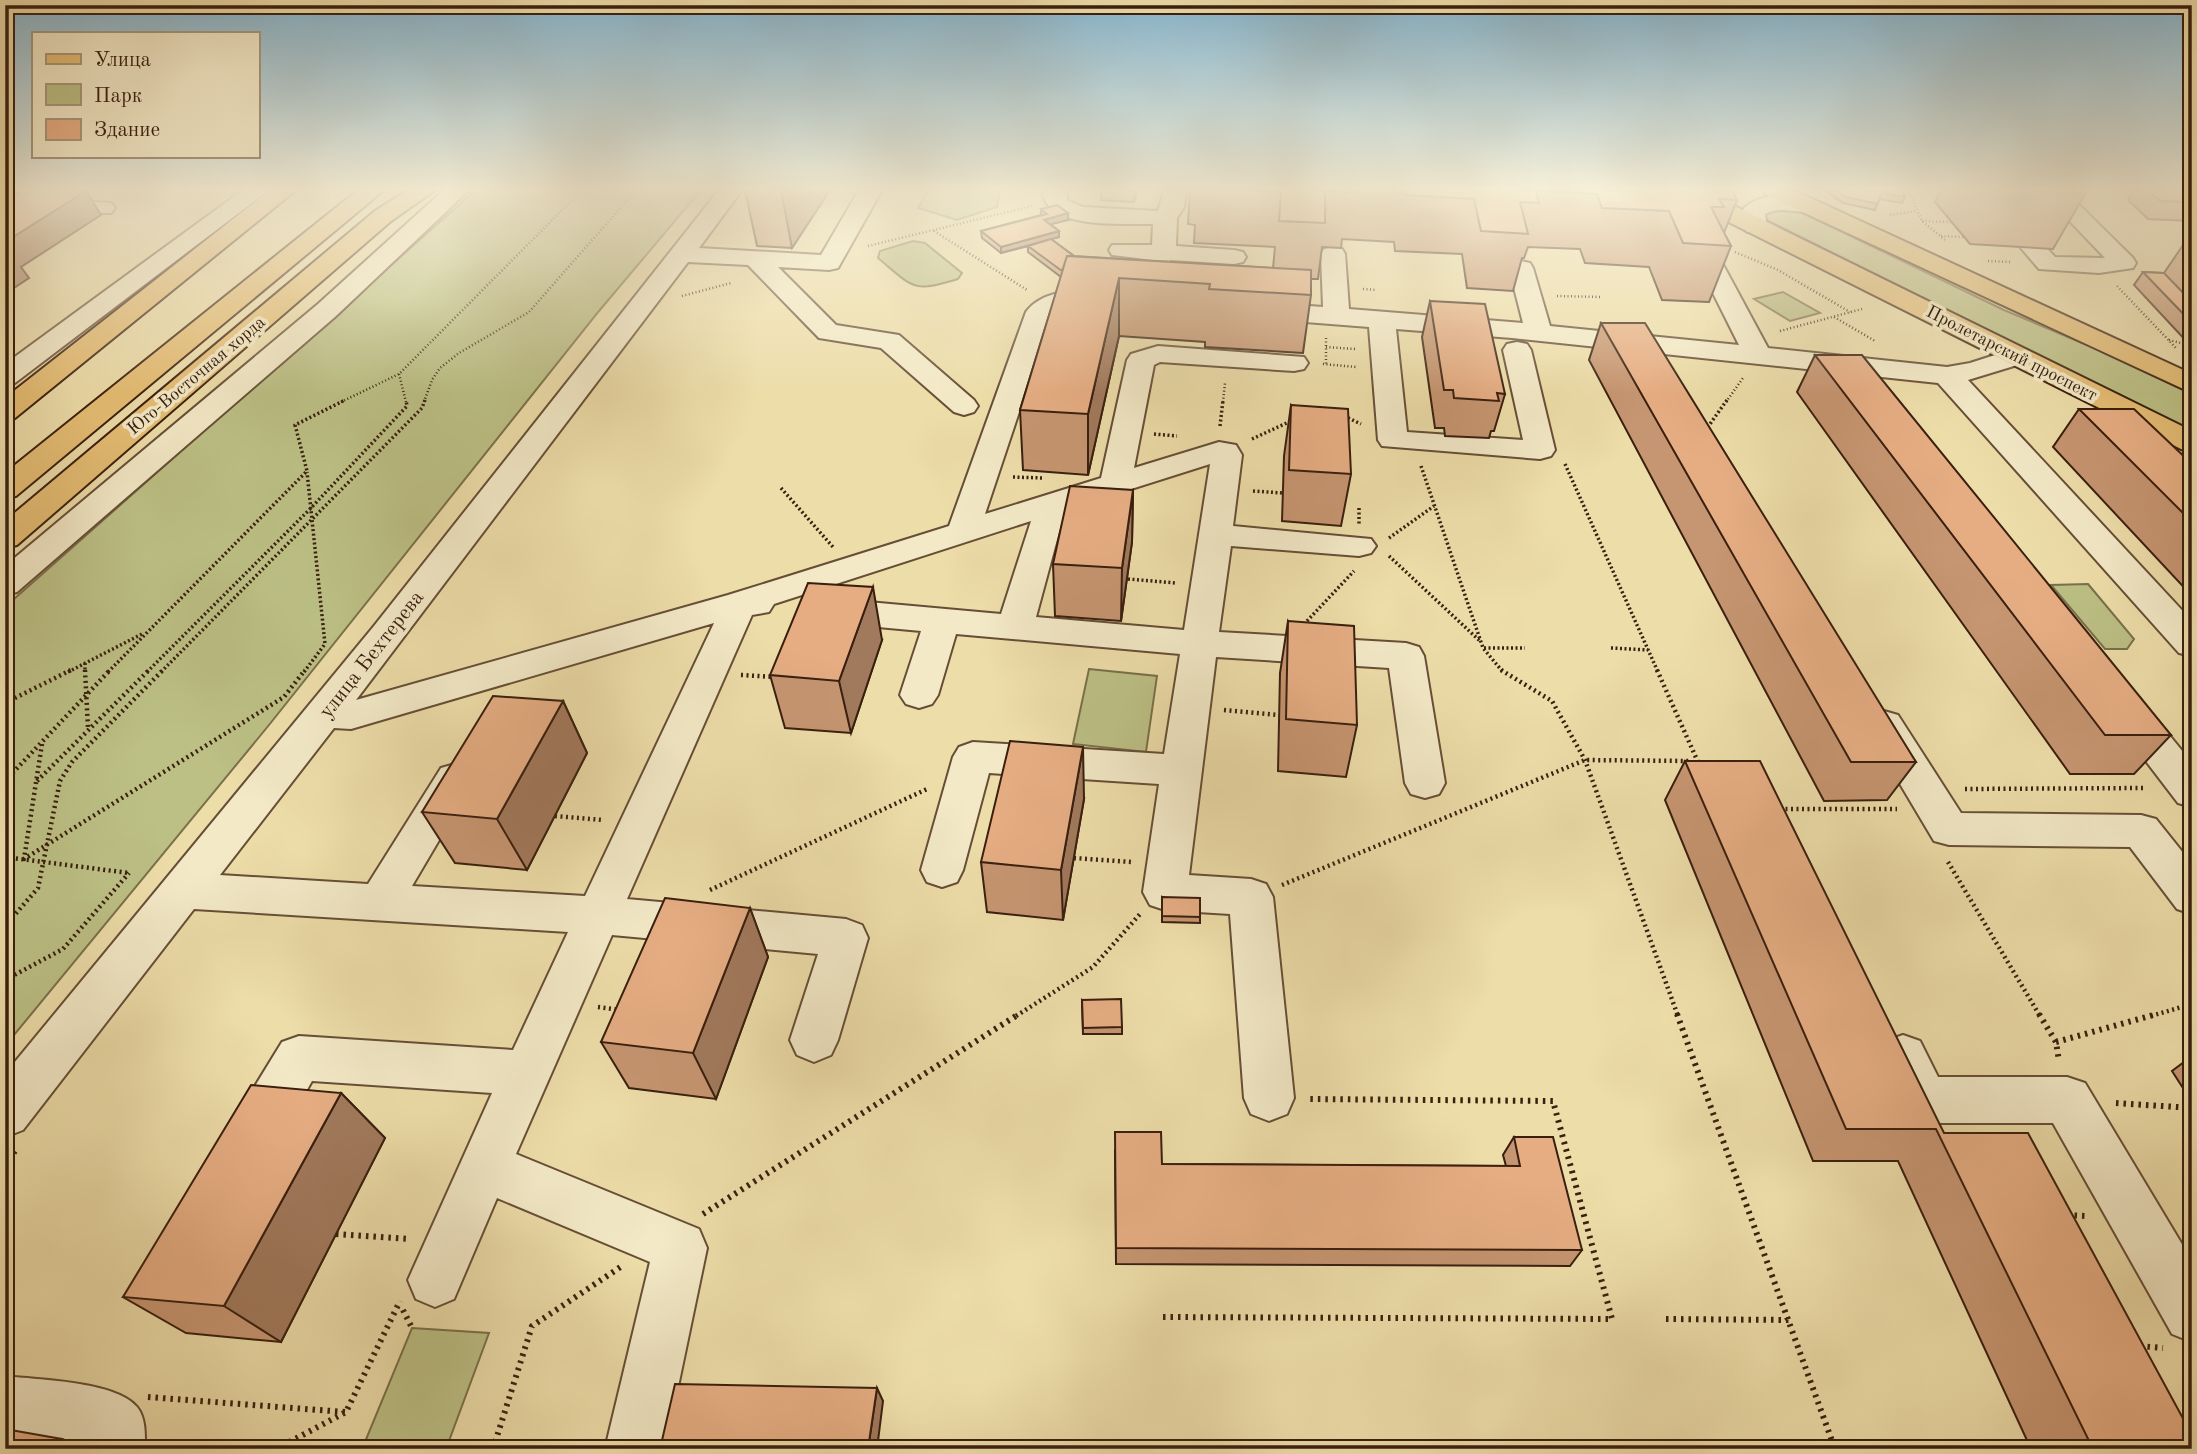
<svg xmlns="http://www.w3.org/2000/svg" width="2197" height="1454" font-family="'Old Standard TT',serif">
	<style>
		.green { fill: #bcc085; stroke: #7a704a; stroke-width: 2 }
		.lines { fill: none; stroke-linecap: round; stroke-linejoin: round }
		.minor-casing { stroke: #664e36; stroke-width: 4 }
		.major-casing { stroke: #391f0f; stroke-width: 4 }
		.path-far3 { stroke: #391f0f; stroke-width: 2.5; stroke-dasharray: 1 2.5; stroke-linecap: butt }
		.path-far2 { stroke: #391f0f; stroke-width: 3.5; stroke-dasharray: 2 2.5; stroke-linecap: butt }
		.path-far1 { stroke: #391f0f; stroke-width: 4.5; stroke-dasharray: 2 3.5; stroke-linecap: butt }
		.path { stroke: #391f0f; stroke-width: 6; stroke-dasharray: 2.5 5; stroke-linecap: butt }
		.minor { fill: #f3e9c7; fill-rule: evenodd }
		.major { fill: #e6be74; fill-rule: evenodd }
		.wall { fill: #c69571; stroke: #391f0f; stroke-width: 2 }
		.shaded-wall { fill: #a1795c; stroke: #391f0f; stroke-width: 2 }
		.building { fill: #e6ad83; stroke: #391f0f; stroke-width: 2 }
		.labels { text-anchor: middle; stroke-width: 7; stroke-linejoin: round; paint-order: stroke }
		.far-street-label { font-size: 18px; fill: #391f0f; stroke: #f3e9c7 }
		.street-label { font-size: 21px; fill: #391f0f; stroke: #f3e9c7 }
	</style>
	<rect width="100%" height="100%" fill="#eddda9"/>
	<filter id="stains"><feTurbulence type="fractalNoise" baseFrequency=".00286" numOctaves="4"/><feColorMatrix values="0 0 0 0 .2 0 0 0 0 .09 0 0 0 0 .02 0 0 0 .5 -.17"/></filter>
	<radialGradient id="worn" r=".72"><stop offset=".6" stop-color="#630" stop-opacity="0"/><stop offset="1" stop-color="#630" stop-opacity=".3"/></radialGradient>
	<path class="green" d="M 476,190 L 701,190 L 599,311 L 269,725 L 5,1046 L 5,607 Z
		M 928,190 L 1000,190 L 997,207 L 957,220 L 918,208 Z
		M 1792,208 L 2004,310 L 2101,351 L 2192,394 L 2192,432 L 1769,221 L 1764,215 L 1765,210 Z
		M 913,241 L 925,243 L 962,273 L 958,279 C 912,293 914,288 878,258 L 880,251 Z
		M 1783,292 L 1820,313 L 1790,321 L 1754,299 Z
		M 2088,584 L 2134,639 L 2127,649 L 2105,649 L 2051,585 Z
		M 1089,669 L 1157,676 L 1146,752 L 1073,744 Z
		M 412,1328 L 489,1333 L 446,1449 L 362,1449 Z"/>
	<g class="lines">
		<defs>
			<path id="minor" d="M 243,190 L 269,190 L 15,383 L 5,385 L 5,364 Z
				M 444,190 L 469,190 L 336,316 L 17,592 L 5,595 L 5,566 L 318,304 Z
				M 719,190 L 742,190 L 699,248 L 821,255 L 859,190 L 882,190 L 838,268 L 829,270 L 778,267 L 836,325 L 899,335 L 974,400 L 978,406 L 974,412 L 964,415 L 954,412 L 881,348 L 819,338 L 748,265 L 688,262 L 356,700 L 728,595 L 949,526 L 1026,312 C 1043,288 1088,287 1114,294 L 1118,299 L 1114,304 L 1070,307 L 1051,316 L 985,514 L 1101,478 L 1127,360 L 1131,354 L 1158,346 L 1304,357 L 1308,363 L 1304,369 L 1294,371 L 1160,362 L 1154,365 L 1134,468 L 1219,442 L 1236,445 L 1242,455 L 1233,526 L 1371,539 L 1376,546 L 1371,553 L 1359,556 L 1231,546 L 1219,632 L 1406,643 L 1419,647 L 1424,656 L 1445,783 L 1439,794 L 1425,798 L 1411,794 L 1405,783 L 1389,668 L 1216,657 L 1189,875 L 1251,879 L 1266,884 L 1273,897 L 1294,1098 L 1287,1114 L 1269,1121 L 1251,1114 L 1244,1098 L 1230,914 L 1165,910 L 1150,905 L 1143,892 L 1159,784 L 989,773 L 963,870 L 957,882 L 942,887 L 927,882 L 921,870 L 953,757 L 959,747 L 973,742 L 1164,754 L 1180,654 L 956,634 L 938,695 L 932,704 L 919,708 L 906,704 L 900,695 L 921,631 L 824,622 L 812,618 L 806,610 L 812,602 L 824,598 L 1001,614 L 1031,521 L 774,604 L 769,612 L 752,615 L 627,899 L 846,919 L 862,925 L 868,938 L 838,1040 L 831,1055 L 814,1062 L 797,1055 L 790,1040 L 818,954 L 612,935 L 516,1154 L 699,1229 L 707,1248 L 665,1449 L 605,1449 L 650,1262 L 497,1198 L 454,1299 L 435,1307 L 416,1299 L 408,1280 L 492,1093 L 312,1081 L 272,1151 L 254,1158 L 236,1151 L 229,1134 L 236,1117 L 282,1042 L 299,1036 L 513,1050 L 568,932 L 194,909 L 23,1130 L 5,1137 L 5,1074 L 374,626 ZM 1210,464 L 1184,630 L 1036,617 L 1065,510 ZM 714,623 L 585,896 L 412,886 L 475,779 L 469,768 L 455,764 L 441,768 L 368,884 L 220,875 L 334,728 L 351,729 Z
				M 1045,190 L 1067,190 L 1067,200 L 1083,207 L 1158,211 L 1164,190 L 1186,190 L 1184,207 L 1177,218 L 1176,246 L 1234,250 L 1243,252 L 1246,257 L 1243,262 L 1234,264 L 1170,260 L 1155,307 L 1146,310 L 1137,307 L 1133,302 L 1145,259 L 1112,255 L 1109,250 L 1112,245 L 1152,245 L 1153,224 C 1123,223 1055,230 1043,196 Z
				M 2040,190 L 2064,190 L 2133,258 L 2136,263 L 2133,268 L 2099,273 L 2039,269 L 2021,248 L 2024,243 C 2040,239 2045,246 2055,257 L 2105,258 Z
				M 1785,196 L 1814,201 L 1818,206 L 1814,211 C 1798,215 1781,205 1765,214 L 1767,227 L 1763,232 L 1747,232 L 1741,212 C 1751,198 1769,196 1785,196 Z
				M 53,199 L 111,203 L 115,208 L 111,213 L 53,213 L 5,217 L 5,203 Z
				M 1333,247 L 1342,249 L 1345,254 L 1349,309 L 1523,323 L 1509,268 L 1512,263 L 1521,261 L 1530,263 L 1533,268 L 1550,326 L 1739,345 L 1696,259 L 1699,254 L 1708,252 L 1717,254 L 1720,259 L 1768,348 L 1947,367 L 1970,363 L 2017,348 L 2027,350 L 2031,356 L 2027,362 L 1968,380 L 2192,621 L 2192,656 L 2179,653 L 1938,383 L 1512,338 L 1396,329 L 1407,432 L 1523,440 L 1503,350 L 1507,344 L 1517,342 L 1527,344 L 1531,350 L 1555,450 L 1551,456 L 1540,459 L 1382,446 L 1378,440 L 1369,327 L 1255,318 L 1246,316 L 1242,310 L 1246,304 L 1255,302 L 1323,307 L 1321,254 L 1324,249 Z
				M 2126,694 L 2139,698 L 2192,763 L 2192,807 L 2178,803 L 2113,718 L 2107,708 L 2113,698 Z
				M 1884,711 L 1898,715 L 1961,813 L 2141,815 L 2156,819 L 2192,864 L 2192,914 L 2177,909 L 2130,847 L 1949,845 L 1934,841 L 1865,725 L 1870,715 Z
				M 1903,1035 L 1920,1041 L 1938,1077 L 2067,1077 L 2085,1083 L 2192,1261 L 2192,1342 L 2172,1334 L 2053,1123 L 1924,1123 L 1906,1117 L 1879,1057 L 1886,1041 Z
				M 5,1376 C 38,1380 115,1381 137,1407 C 146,1418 145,1435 145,1449 L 85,1449 L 85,1445 L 5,1434 Z"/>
			<path id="major" d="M 270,190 L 296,190 L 15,418 L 5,421 L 5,398 Z
				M 358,190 L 384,190 L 16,496 L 5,498 L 5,473 Z
				M 408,190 L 435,190 L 391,221 L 17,545 L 5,548 L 5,521 L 375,211 Z
				M 1672,190 L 1702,190 L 2192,431 L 2192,452 L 2181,449 L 1675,195 Z
				M 1763,190 L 1793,190 L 2192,374 L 2192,393 L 1766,195 Z"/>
		</defs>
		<use href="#minor" class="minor-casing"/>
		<use href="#major" class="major-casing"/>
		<path class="path-far3" d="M 1908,190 L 1922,221 L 1945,240
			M 1890,215 L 1917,211
			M 1922,221 L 1952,222
			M 934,231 L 1027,290
			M 1941,236 L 1964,237
			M 868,246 L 1032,206
			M 1735,252 L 1778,270 L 1850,312
			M 1988,261 L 2011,262
			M 2117,286 L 2176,348
			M 1363,289 L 1376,290
			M 682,296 L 731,283
			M 1557,296 L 1602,297
			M 1834,317 L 1875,341
			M 1780,331 L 1862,309
			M 1326,338 L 1326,365
			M 2169,340 L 2192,346
			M 1326,347 L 1356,349
			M 1323,364 L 1356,367
			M 399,374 L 406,402
			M 341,402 L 399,374 L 582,190
			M 424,402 L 432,380 L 440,368 L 459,353 L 529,312 L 636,190
			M 1223,402 L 1225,383
			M 1726,402 L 1743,378"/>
		<path class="path-far2" d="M 1344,416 L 1361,424
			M 1220,426 L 1223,400
			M 1705,431 L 1727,400
			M 1154,434 L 1177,436
			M 1252,439 L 1291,421
			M 1565,464 L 1658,672
			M 1421,466 L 1483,648 L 1503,672
			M 1013,477 L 1042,478
			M 781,488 L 833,547
			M 1253,491 L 1283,493
			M 1359,508 L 1359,524
			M 1389,538 L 1434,506
			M 1389,556 L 1480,641
			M 1128,579 L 1176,583
			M 1307,621 L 1354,571
			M 1484,648 L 1525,648
			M 1611,648 L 1648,650
			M 85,663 L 85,672
			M 68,672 L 142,634
			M 108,672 L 307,471 L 295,425 L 345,400
			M 147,672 L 310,509 L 407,406 L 406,400
			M 161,672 L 422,408 L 425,400
			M 304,672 L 325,644 L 307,472"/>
		<path class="path-far1" d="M 85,670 L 88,728
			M 1501,670 L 1552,701 L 1585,760 L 1678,1016
			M 1657,670 L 1698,762
			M 741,675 L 775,677
			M 5,703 L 71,670
			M 1224,710 L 1279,715
			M 42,744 L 24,859 L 284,697 L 305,670
			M 5,781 L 110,670
			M 37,781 L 149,670
			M 1965,789 L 2146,788
			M 1780,809 L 1897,809
			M 555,816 L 603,820
			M 5,857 L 129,873
			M 1074,858 L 1132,862
			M 1948,862 L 2040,1016
			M 1282,885 L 1585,760 L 1689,761
			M 710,890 L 927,789
			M 5,926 L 38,888 L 60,781 L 72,762 L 163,670
			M 5,980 L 63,949 L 129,873
			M 598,1007 L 621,1010
			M 1016,1016 L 1093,967 L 1141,913
			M 2151,1016 L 2192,1004"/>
		<path class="path" d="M 1677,1014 L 1835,1449
			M 2039,1014 L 2056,1042 L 2059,1061
			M 2056,1042 L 2157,1014
			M 2116,1103 L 2192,1108
			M 5,1165 L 15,1151
			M 703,1214 L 1019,1014
			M 2067,1215 L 2086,1216
			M 336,1234 L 409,1239
			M 403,1310 L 412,1328
			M 1163,1317 L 1612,1319 L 1553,1101 L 1309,1099
			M 1666,1319 L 1789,1320
			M 2140,1346 L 2163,1348
			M 148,1397 L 345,1412
			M 276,1449 L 346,1412 L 400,1301
			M 493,1449 L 532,1326 L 622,1266"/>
		<use href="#minor" class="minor"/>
		<use href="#major" class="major"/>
	</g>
	<path class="wall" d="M 745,190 L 830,190 L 792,248 L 757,246 Z
		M 1101,190 L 1137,190 L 1134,202 L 1101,200 Z
		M 1190,190 L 1732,190 L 1737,200 L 1724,233 L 1731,246 L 1709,302 L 1662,300 L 1649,267 L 1585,263 L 1580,249 L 1528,247 L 1524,258 L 1522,258 L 1513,291 L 1467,288 L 1462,254 L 1395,251 L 1394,242 L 1342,239 L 1341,248 L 1322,247 L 1318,279 L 1311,279 L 1311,295 L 1303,353 L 1205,347 L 1205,342 L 1119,336 L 1088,475 L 1023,470 L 1020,410 L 1061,277 L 1028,252 L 1028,246 L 1001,253 L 982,238 L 981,231 L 1041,215 L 1041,209 L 1068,220 L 1050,224 L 1059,231 L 1059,237 L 1051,239 L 1074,256 L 1273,268 L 1275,247 L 1194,243 L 1195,225 L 1188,224 Z
		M 1824,190 L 1903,190 L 1905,197 L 1902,203 L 1879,199 L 1875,210 L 1843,203 Z
		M 1941,190 L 2082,190 L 2085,194 L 2053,249 L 1970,244 L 1935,202 Z
		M 2134,190 L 2192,190 L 2192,221 L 2148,219 L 2128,200 Z
		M 2192,232 L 2192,343 L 2188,343 L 2134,285 L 2143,272 L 2164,273 Z
		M 1430,301 L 1505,394 L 1494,431 L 1491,431 L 1489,438 L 1445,436 L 1444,428 L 1435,428 L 1422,337 Z
		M 1601,323 L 1916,762 L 1887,800 L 1824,801 L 1589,360 Z
		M 1815,355 L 2171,735 L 2134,774 L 2070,774 L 1797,392 Z
		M 1291,405 L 1351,474 L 1341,526 L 1282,521 L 1284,456 Z
		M 2079,409 L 2192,464 L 2192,596 L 2053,447 Z
		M 1133,490 L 1132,542 L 1121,621 L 1055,616 L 1053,564 Z
		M 1288,621 L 1357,725 L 1346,777 L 1278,771 L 1280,673 Z
		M 882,640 L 851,733 L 785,728 L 770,675 Z
		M 563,701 L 587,753 L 527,870 L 455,863 L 422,812 Z
		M 1685,761 L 1944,1133 L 2192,1449 L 2031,1449 L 1898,1161 L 1813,1161 L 1665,800 Z
		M 1084,799 L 1063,920 L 987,912 L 981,862 Z
		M 1162,897 L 1200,917 L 1200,923 L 1162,922 Z
		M 750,908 L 768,957 L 716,1099 L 629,1088 L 601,1042 Z
		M 1082,1000 L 1122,1027 L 1122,1034 L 1083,1034 Z
		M 2192,1056 L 2192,1102 L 2172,1071 Z
		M 341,1093 L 385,1138 L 281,1342 L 186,1333 L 123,1297 Z
		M 1514,1137 L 1582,1250 L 1570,1266 L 1116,1264 L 1115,1150 L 1162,1164 L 1506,1166 L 1503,1155 Z"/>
	<path class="shaded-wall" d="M 781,190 L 830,190 L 792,248 Z
		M 1135,190 L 1137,190 L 1134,202 Z
		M 86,191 L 101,215 L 21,267 L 29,278 L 5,294 L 5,242 Z
		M 1068,213 L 1068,220 L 1044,226 L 1044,220 Z
		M 1059,231 L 1059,237 L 1001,253 L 1001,247 Z
		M 1119,278 L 1119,336 L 1088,475 L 1088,414 Z
		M 1133,490 L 1132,542 L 1121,621 L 1122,568 Z
		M 873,587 L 882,640 L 851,733 L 839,681 Z
		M 563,701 L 587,753 L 527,870 L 497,819 Z
		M 1083,747 L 1084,799 L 1063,920 L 1061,870 Z
		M 750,908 L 768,957 L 716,1099 L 693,1053 Z
		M 341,1093 L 385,1138 L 281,1342 L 224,1306 Z
		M 877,1388 L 883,1401 L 877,1449 L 868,1449 Z
		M 62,1439 L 83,1447 L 81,1449 L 56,1449 Z"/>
	<path class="building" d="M 23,190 L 82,190 L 86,191 L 5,242 L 5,201 Z
		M 1247,190 L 1349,190 L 1349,193 L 1325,191 L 1325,223 L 1279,221 L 1281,192 Z
		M 1404,190 L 1732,190 L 1737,200 L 1719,199 L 1724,207 L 1711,207 L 1731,246 L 1683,243 L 1669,211 L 1602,208 L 1597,194 L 1536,191 L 1539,203 L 1520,202 L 1528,234 L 1481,231 L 1474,199 L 1405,195 Z
		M 1836,190 L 1903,190 L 1905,197 L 1881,193 L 1878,204 L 1846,197 Z
		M 2017,190 L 2082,190 L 2085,194 Z
		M 2148,190 L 2192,190 L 2192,202 L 2160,201 Z
		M 1057,205 L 1068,213 L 1044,220 L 1059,231 L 1001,247 L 981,231 L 1047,214 L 1041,209 Z
		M 1051,239 L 1074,256 L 1067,256 L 1062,271 L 1028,246 Z
		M 1067,256 L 1311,270 L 1311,295 L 1209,289 L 1210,284 L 1119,278 L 1088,414 L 1020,410 Z
		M 2143,272 L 2164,273 L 2192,302 L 2192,323 Z
		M 1430,301 L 1485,304 L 1505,394 L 1497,393 L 1499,401 L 1454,398 L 1453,390 L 1444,390 Z
		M 1601,323 L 1645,323 L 1916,762 L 1851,762 Z
		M 1815,355 L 1862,355 L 2171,735 L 2105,735 Z
		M 1291,405 L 1348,409 L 1351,474 L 1289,470 Z
		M 2079,409 L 2134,409 L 2192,464 L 2192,522 Z
		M 1070,486 L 1133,490 L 1122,568 L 1053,564 Z
		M 808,583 L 873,587 L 839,681 L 770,675 Z
		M 1288,621 L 1354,626 L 1357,725 L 1286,719 Z
		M 493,696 L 563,701 L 497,819 L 422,812 Z
		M 1010,741 L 1083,747 L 1061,870 L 981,862 Z
		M 1685,761 L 1760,761 L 1944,1133 L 2028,1133 L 2192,1435 L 2192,1449 L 2093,1449 L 1936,1129 L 1846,1129 Z
		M 1162,897 L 1200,898 L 1200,917 L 1162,916 Z
		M 665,898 L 750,908 L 693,1053 L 601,1042 Z
		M 1121,999 L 1122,1027 L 1083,1028 L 1082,1000 Z
		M 251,1085 L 341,1093 L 224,1306 L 123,1297 Z
		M 1115,1132 L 1161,1132 L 1162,1164 L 1520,1166 L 1514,1137 L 1553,1137 L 1582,1250 L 1116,1248 Z
		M 675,1384 L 877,1388 L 868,1449 L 660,1449 Z
		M 5,1429 L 62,1439 L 56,1449 L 5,1449 Z"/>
	<linearGradient id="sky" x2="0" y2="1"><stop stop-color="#88b7d0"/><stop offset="0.48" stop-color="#f7f0d8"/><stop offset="1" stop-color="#f7f0d8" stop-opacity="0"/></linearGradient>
	<rect width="2197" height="394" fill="url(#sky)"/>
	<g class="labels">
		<g class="far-street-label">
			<text transform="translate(2012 353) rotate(27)" y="6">Пролетарский проспект</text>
			<text transform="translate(196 375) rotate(-40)" y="6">Юго-Восточная хорда</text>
		</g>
		<g class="street-label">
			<text transform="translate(371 654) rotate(-52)" y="7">улица Бехтерева</text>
		</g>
	</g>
	<rect width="2197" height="1454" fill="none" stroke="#eddda9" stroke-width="28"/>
	<rect x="7" y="7" width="2183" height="1440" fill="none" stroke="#391f0f" stroke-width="3.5"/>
	<rect x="14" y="14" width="2169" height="1426" fill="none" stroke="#391f0f" stroke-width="2"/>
	<rect x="32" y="32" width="228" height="126" fill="#f3e9c7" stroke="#a9987d" stroke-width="2"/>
	<rect x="46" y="54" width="35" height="10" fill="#e6be74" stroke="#a9987d" stroke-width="2"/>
	<text x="94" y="66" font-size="21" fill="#391f0f">Улица</text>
	<rect x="46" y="84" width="35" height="21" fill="#bcc085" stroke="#a9987d" stroke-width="2"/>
	<text x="94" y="102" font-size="21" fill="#391f0f">Парк</text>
	<rect x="46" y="119" width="35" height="21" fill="#e6ad83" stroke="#a9987d" stroke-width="2"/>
	<text x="94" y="136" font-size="21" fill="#391f0f">Здание</text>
	<rect width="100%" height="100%" filter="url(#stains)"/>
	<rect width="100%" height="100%" fill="url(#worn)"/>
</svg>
